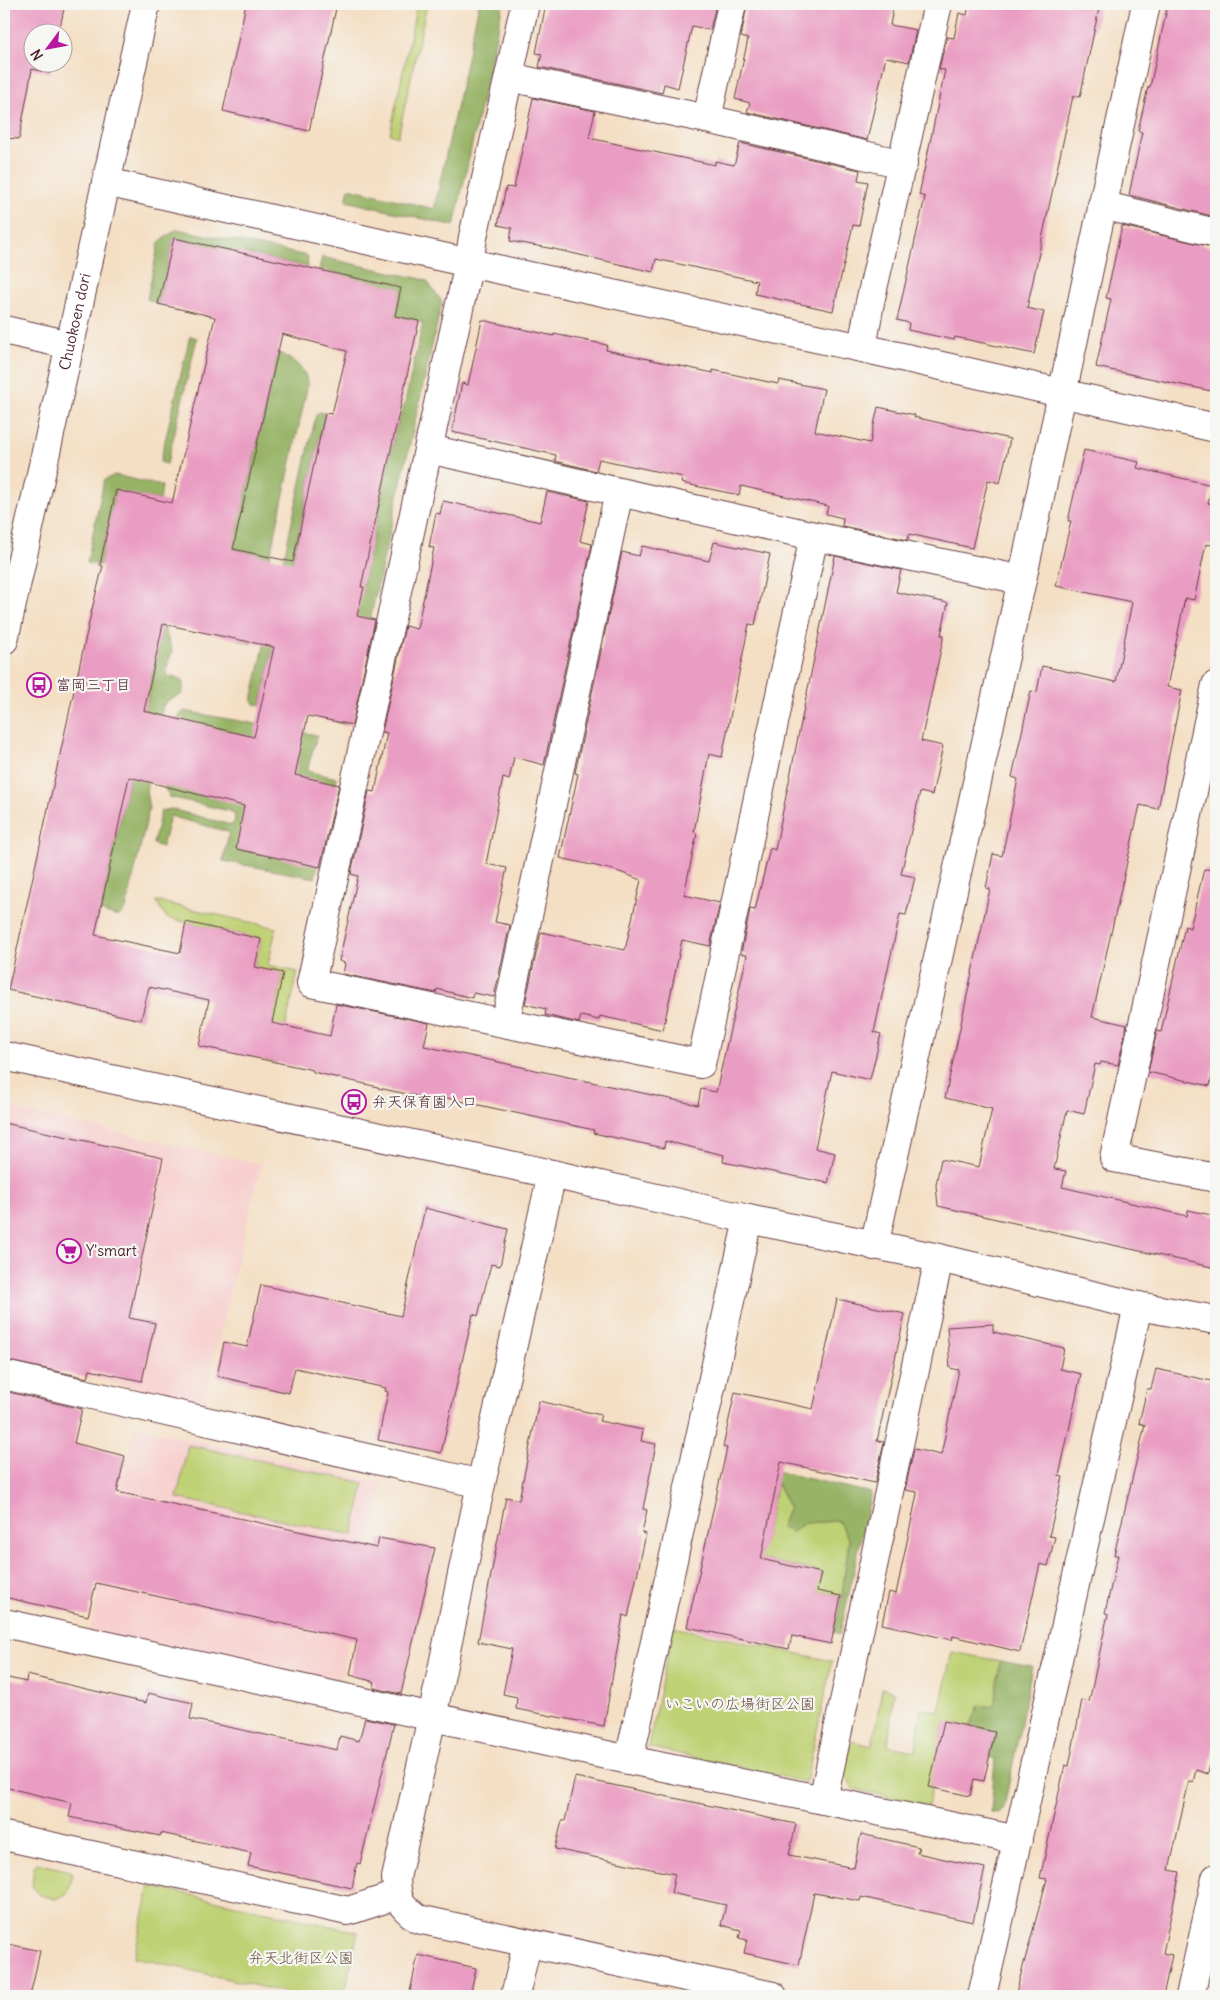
<svg xmlns="http://www.w3.org/2000/svg" width="1220" height="2000" font-family="Delius,'Klee One',sans-serif">
	<style>
		.built { fill: #f7d0ce }
		.green { fill: #bfd174; stroke: #847850 }
		.forest { fill: #97b366; stroke: #706948 }
		.building { fill: #ea9dc2; fill-rule: evenodd }
		.lines { fill: none; stroke-linecap: round; stroke-linejoin: round }
		.minor-casing { stroke: #643c42; stroke-width: 30 }
		.minor { stroke: #fff; stroke-width: 28 }
		.labels { text-anchor: middle; stroke-width: 4.5; stroke-linejoin: round; paint-order: stroke }
		.street-label { font-size: 15px; fill: #4a1f2b; stroke: #f6f6f2 }
		.poi-label { font-size: 15px; fill: #4a1f2b; stroke: #f6f6f2; text-anchor: start }
		.park-label { font-size: 15px; fill: #674c3d; stroke: #f6f6f2 }
	</style>
	<rect width="100%" height="100%" fill="#f6f6f2"/>
	<filter id="ink" filterUnits="userSpaceOnUse"><feTurbulence type="fractalNoise" baseFrequency=".02" numOctaves="2"/><feDisplacementMap in="SourceGraphic" scale="10" xChannelSelector="R" yChannelSelector="G"/><feConvolveMatrix kernelMatrix="1 2 1 2 8 2 1 2 1" color-interpolation-filters="sRGB"/></filter>
	<filter id="wash" filterUnits="userSpaceOnUse"><feTurbulence type="fractalNoise" baseFrequency=".0096" numOctaves="4" result="noise"/><feDisplacementMap in="SourceGraphic" scale="20" xChannelSelector="R" yChannelSelector="G"/><feGaussianBlur stdDeviation="1.12" result="paint"/><feColorMatrix in="noise" values="0 0 0 0 0 0 0 0 0 0 0 0 0 0 0 0 0 1.4 0 .05"/><feComposite in="paint" operator="in"/></filter>
	<g filter="url(#wash)">
		<rect width="100%" height="100%" fill="#f4dfc4"/>
		<path class="built" d="M 4,1107 L 261,1164 L 203,1403 L 4,1358 Z
			M 135,1427 L 383,1483 L 338,1691 L 89,1635 Z"/>
		<path class="green" d="M 417,4 L 427,4 L 398,137 L 390,134 Z
			M 156,901 L 276,928 L 268,965 L 298,972 L 277,1063 L 264,1060 L 283,974 L 255,967 L 261,939 L 167,918 Z
			M 188,1445 L 364,1483 L 353,1535 L 177,1498 Z
			M 777,1483 L 789,1507 L 781,1527 L 791,1532 L 804,1523 L 839,1521 L 849,1540 L 842,1596 L 817,1591 L 821,1572 L 755,1558 L 764,1543 Z
			M 673,1627 L 832,1661 L 806,1782 L 648,1747 Z
			M 952,1652 L 1000,1661 L 994,1708 L 970,1727 L 944,1722 L 928,1806 L 854,1789 L 843,1773 L 851,1741 L 872,1746 L 882,1688 L 894,1692 L 888,1746 L 916,1751 L 921,1708 L 939,1712 Z
			M 37,1863 L 70,1871 L 73,1873 L 68,1893 L 56,1899 L 40,1895 L 32,1886 L 34,1866 Z
			M 150,1886 L 358,1932 L 344,1996 L 300,1996 L 134,1957 Z"/>
		<path class="forest" d="M 479,4 L 503,4 L 454,226 L 346,201 L 349,188 L 434,209 Z
			M 177,229 L 308,256 L 307,267 L 174,238 L 158,304 L 147,299 L 159,242 Z
			M 322,257 L 426,280 L 442,302 L 346,725 L 334,721 L 396,428 L 404,406 L 423,323 L 395,316 L 319,270 Z
			M 190,336 L 197,338 L 167,464 L 160,462 Z
			M 278,352 C 294,362 304,365 308,384 L 251,644 L 239,640 L 258,555 L 230,548 L 236,518 L 245,497 Z
			M 319,412 L 325,413 L 261,705 L 255,704 L 252,700 L 316,415 Z
			M 115,475 L 162,486 L 160,500 L 116,491 L 100,565 L 87,563 L 104,480 Z
			M 163,625 L 172,650 L 166,671 L 168,676 L 181,679 L 183,682 L 183,691 L 181,695 L 169,700 L 163,705 L 146,791 L 149,809 L 126,909 L 118,917 L 100,911 Z
			M 184,711 L 317,735 L 307,771 L 337,778 L 315,878 L 223,861 L 229,832 L 170,816 L 162,847 L 153,844 L 161,811 L 171,809 L 231,825 L 234,823 L 235,817 L 233,812 L 170,797 L 164,788 L 177,718 Z
			M 749,1465 L 871,1493 L 840,1634 L 834,1632 L 842,1596 L 849,1540 L 839,1521 L 805,1523 L 791,1532 L 781,1527 L 789,1507 L 777,1483 L 749,1477 Z
			M 1000,1661 L 1032,1667 L 1004,1808 L 999,1813 L 991,1812 L 995,1759 L 989,1757 L 970,1727 L 979,1705 L 994,1707 Z"/>
		<g id="blocks">
			<path class="building" d="M 4,4 L 65,4 L 59,32 L 32,32 L 32,62 L 52,62 L 50,73 L 32,69 L 19,139 L 4,138 Z
				M 246,4 L 337,4 L 309,131 L 223,111 Z
				M 546,4 L 716,4 L 710,30 L 692,26 L 678,88 L 664,84 L 662,93 L 539,67 L 542,54 L 536,53 Z
				M 747,4 L 894,4 L 890,25 L 916,30 L 909,62 L 886,57 L 867,140 L 747,112 L 750,103 L 735,99 L 748,39 L 741,37 Z
				M 969,4 L 1100,4 L 1080,97 L 1073,96 L 1027,308 L 1044,312 L 1034,354 L 955,337 L 954,340 L 908,330 L 909,323 L 897,320 L 925,197 L 919,195 L 945,70 L 939,69 L 947,37 L 954,38 L 959,13 L 967,15 Z
				M 1168,4 L 1216,4 L 1216,217 L 1129,195 L 1142,132 L 1138,131 L 1148,87 L 1150,87 Z
				M 533,98 L 595,111 L 589,138 L 715,165 L 715,161 L 734,165 L 740,143 L 860,170 L 858,180 L 868,182 L 859,226 L 853,225 L 833,311 L 755,294 L 757,281 L 656,259 L 653,272 L 554,249 L 510,241 L 512,228 L 498,225 L 506,187 L 514,188 Z
				M 1122,226 L 1216,248 L 1216,392 L 1096,367 L 1111,299 L 1106,298 Z
				M 174,238 L 401,288 L 395,316 L 419,321 L 361,587 L 364,587 L 357,616 L 375,620 L 352,725 L 308,716 L 295,775 L 339,785 L 320,867 L 236,849 L 244,806 L 129,777 L 95,935 L 180,953 L 186,922 L 261,939 L 255,967 L 283,973 L 272,1023 L 330,1036 L 336,1004 L 429,1023 L 424,1046 L 698,1105 L 701,1089 L 716,1092 L 747,955 L 741,954 L 750,909 L 755,910 L 770,848 L 775,850 L 835,556 L 901,570 L 896,592 L 948,603 L 941,635 L 944,635 L 921,741 L 943,746 L 932,795 L 920,792 L 901,874 L 915,877 L 906,915 L 900,914 L 874,1032 L 881,1034 L 870,1080 L 832,1071 L 815,1148 L 835,1153 L 828,1183 L 723,1162 L 724,1155 L 665,1141 L 664,1148 L 593,1133 L 594,1130 L 442,1097 L 441,1101 L 378,1088 L 378,1087 L 313,1072 L 313,1070 L 199,1046 L 209,1000 L 149,987 L 141,1020 L 8,990 L 92,609 L 103,566 L 100,565 L 116,490 L 172,503 L 215,317 L 158,304 ZM 282,334 L 347,351 L 332,414 L 325,413 L 293,562 L 233,549 ZM 163,624 L 274,647 L 254,737 L 144,711 Z
				M 482,320 L 554,336 L 554,334 L 607,345 L 606,350 L 713,373 L 713,370 L 778,384 L 779,380 L 824,389 L 815,431 L 870,443 L 878,407 L 915,415 L 914,417 L 1010,439 L 1000,483 L 988,480 L 972,548 L 909,534 L 908,540 L 842,526 L 843,518 L 826,514 L 828,506 L 741,486 L 739,495 L 681,483 L 683,477 L 599,459 L 596,471 L 555,461 L 556,455 L 452,432 L 462,383 L 468,385 Z
				M 1084,450 L 1139,462 L 1137,468 L 1212,485 L 1208,503 L 1216,505 L 1216,546 L 1206,544 L 1194,600 L 1185,598 L 1167,687 L 1182,690 L 1158,809 L 1140,805 L 1092,1017 L 1127,1025 L 1118,1065 L 1101,1062 L 1100,1065 L 1095,1064 L 1084,1114 L 1067,1110 L 1054,1169 L 1066,1171 L 1062,1187 L 1187,1216 L 1188,1210 L 1216,1216 L 1216,1268 L 938,1206 L 936,1185 L 941,1159 L 979,1167 L 992,1109 L 945,1098 L 990,889 L 986,888 L 993,854 L 1002,856 L 1018,779 L 1012,777 L 1031,691 L 1037,692 L 1042,666 L 1116,682 L 1132,602 L 1056,586 L 1071,521 L 1068,521 Z
				M 547,492 L 589,501 L 580,541 L 592,544 L 544,765 L 514,757 L 509,780 L 503,778 L 486,864 L 507,868 L 495,922 L 510,925 L 494,997 L 473,993 L 472,998 L 437,989 L 436,993 L 343,974 L 345,963 L 339,961 L 358,876 L 351,874 L 369,791 L 375,792 L 387,733 L 382,732 L 405,626 L 417,629 L 434,548 L 429,547 L 436,513 L 440,514 L 443,501 L 540,522 Z
				M 714,542 L 770,554 L 755,625 L 749,624 L 722,757 L 709,754 L 694,832 L 697,833 L 684,895 L 720,903 L 710,946 L 682,940 L 663,1030 L 600,1016 L 599,1020 L 581,1016 L 579,1023 L 545,1015 L 546,1009 L 525,1004 L 541,932 L 625,950 L 641,880 L 614,870 L 560,858 L 578,774 L 575,773 L 622,552 L 639,556 L 642,546 L 709,561 Z
				M 1204,869 L 1216,870 L 1216,1056 L 1210,1086 L 1148,1072 L 1157,1031 L 1161,1032 L 1185,926 L 1190,928 Z
				M 4,1123 L 163,1158 L 129,1318 L 155,1323 L 142,1381 L 90,1370 L 88,1378 L 4,1360 Z
				M 425,1208 L 508,1229 L 500,1266 L 491,1264 L 478,1316 L 473,1314 L 441,1453 L 378,1440 L 388,1392 L 385,1391 L 386,1388 L 295,1368 L 289,1393 L 217,1376 L 224,1342 L 247,1347 L 261,1285 L 401,1316 Z
				M 837,1299 L 905,1314 L 877,1441 L 884,1442 L 875,1483 L 781,1462 L 761,1559 L 821,1573 L 817,1591 L 841,1596 L 831,1644 L 792,1636 L 789,1649 L 687,1627 L 727,1448 L 723,1447 L 735,1392 L 813,1409 Z
				M 993,1324 L 993,1332 L 1064,1348 L 1060,1369 L 1081,1374 L 1059,1476 L 1063,1477 L 1049,1536 L 1055,1537 L 1048,1566 L 1040,1564 L 1020,1652 L 953,1636 L 952,1640 L 882,1624 L 889,1592 L 896,1594 L 917,1494 L 917,1492 L 905,1490 L 914,1449 L 941,1455 L 959,1370 L 950,1368 L 947,1327 Z
				M 1156,1369 L 1216,1382 L 1216,1736 L 1208,1774 L 1196,1770 L 1193,1782 L 1189,1781 L 1169,1870 L 1180,1872 L 1163,1953 L 1172,1955 L 1163,1996 L 1015,1996 L 1047,1879 L 1040,1878 L 1065,1765 L 1069,1766 L 1082,1700 L 1089,1702 L 1108,1614 L 1105,1613 L 1118,1555 L 1114,1555 L 1145,1425 L 1139,1423 L 1147,1389 L 1151,1389 Z
				M 4,1391 L 82,1409 L 74,1443 L 125,1456 L 117,1492 L 377,1548 L 379,1538 L 435,1548 L 401,1694 L 374,1688 L 375,1682 L 350,1675 L 357,1640 L 96,1583 L 88,1616 L 4,1597 Z
				M 539,1401 L 601,1415 L 599,1421 L 643,1430 L 641,1441 L 656,1444 L 643,1509 L 647,1510 L 642,1533 L 646,1534 L 628,1617 L 623,1615 L 604,1726 L 516,1709 L 517,1697 L 503,1694 L 512,1649 L 478,1642 L 506,1497 L 519,1500 Z
				M 27,1675 L 146,1703 L 148,1693 L 193,1703 L 190,1719 L 337,1750 L 340,1736 L 359,1741 L 365,1718 L 394,1724 L 360,1864 L 357,1863 L 352,1888 L 248,1866 L 251,1853 L 161,1833 L 160,1836 L 69,1817 L 72,1803 L 4,1787 L 4,1677 L 26,1682 Z
				M 944,1721 L 995,1732 L 984,1781 L 974,1779 L 970,1796 L 929,1787 Z
				M 575,1777 L 796,1824 L 789,1855 L 854,1868 L 861,1834 L 919,1847 L 917,1853 L 985,1868 L 973,1922 L 861,1897 L 860,1901 L 814,1893 L 799,1965 L 744,1953 L 747,1940 L 739,1938 L 741,1930 L 721,1925 L 726,1905 L 671,1893 L 675,1874 L 555,1849 L 562,1821 L 565,1821 Z
				M 4,1943 L 40,1951 L 30,1996 L 4,1996 Z
				M 418,1955 L 476,1968 L 470,1996 L 409,1996 Z"/>
		</g>
	</g>
	<g filter="url(#ink)">
		<use href="#blocks" fill-opacity="0" stroke="#643c42" stroke-width="1"/>
		<g class="lines">
			<defs>
				<g id="minor">
					<path d="M 525,4 L 473,237 L 469,263 L 311,983 L 701,1064 L 814,536"/>
					<path d="M 509,77 L 707,119 L 903,164"/>
					<path d="M 707,119 L 732,4"/>
					<path d="M 106,182 L 469,263 L 862,348 L 1216,428"/>
					<path d="M 1102,205 L 1216,233"/>
					<path d="M 4,330 L 70,345"/>
					<path d="M 862,348 L 870,302 L 938,4"/>
					<path d="M 429,449 L 814,536 L 1022,580"/>
					<path id="s1" d="M 4,640 L 146,4"/>
					<path d="M 1216,685 L 1114,1158 L 1216,1178"/>
					<path d="M 505,1023 L 619,492"/>
					<path d="M 4,1056 L 552,1174 L 748,1219 L 939,1258 L 1138,1306 L 1216,1320"/>
					<path d="M 552,1174 L 481,1484 L 432,1717 L 396,1878 C 397,1901 400,1905 418,1919 L 773,1996"/>
					<path d="M 874,1246 L 1022,580 L 1146,4"/>
					<path d="M 4,1375 L 481,1484"/>
					<path d="M 4,1623 L 629,1760 L 1018,1840"/>
					<path d="M 629,1760 L 748,1219"/>
					<path d="M 823,1800 L 939,1258"/>
					<path d="M 4,1836 L 348,1911 L 397,1895"/>
					<path d="M 515,1996 L 527,1944"/>
					<path d="M 982,1996 L 1138,1306"/>
					<path d="M 1190,1996 L 1216,1878"/>
				</g>
			</defs>
			<use href="#minor" class="minor-casing"/>
			<use href="#minor" class="minor"/>
		</g>
	</g>
	<defs>
		<symbol id="bus-ring" viewBox="-11 -11 22 22"><circle r="9.5" fill="#f6f6f2" stroke="#b5179e" stroke-width="1.5"/><path d="M-5-6H5V4H4V6H2V4H-2V6H-4V4H-5ZM-3.5-4V0h7V-4ZM-3.5 1.2v1.5H-2V1.2ZM2 1.2v1.5H3.5V1.2Z" fill="#b5179e"/></symbol>
		<symbol id="supermarket-ring" viewBox="-11 -11 22 22"><circle r="9.5" fill="#f6f6f2" stroke="#b5179e" stroke-width="1.5"/><path d="M-6-5.5h2.5l.6 2H6L4.5 2H-2.5L-4.4-4H-6ZM-1.5 3.2a1.3 1.3 0 1 0 .1 0ZM3 3.2a1.3 1.3 0 1 0 .1 0Z" fill="#b5179e"/></symbol>
	</defs>
	<g fill-rule="evenodd">
		<use href="#bus-ring" x="25" y="671" width="28" height="28"/>
		<use href="#bus-ring" x="340" y="1088" width="28" height="28"/>
		<use href="#supermarket-ring" x="55" y="1237" width="28" height="28"/>
	</g>
	<g class="labels">
		<g class="street-label">
			<text dy="5" stroke="none"><textPath href="#s1" startOffset="326">Chuokoen dori</textPath></text>
		</g>
		<g class="poi-label">
			<text x="56" y="690">富岡三丁目</text>
			<text x="372" y="1107">弁天保育園入口</text>
			<text x="86" y="1256">Y'smart</text>
		</g>
		<g class="park-label">
			<text x="740" y="1709">いこいの広場街区公園</text>
			<text x="301" y="1963">弁天北街区公園</text>
		</g>
	</g>
	<rect width="1220" height="2000" fill="none" stroke="#f6f6f2" stroke-width="20"/>
	<g transform="translate(48 48) rotate(238)"><circle r="24" fill="#f6f6f2" stroke="#b1a0a2"/>
	<path d="M0-4L9 19L0 12L-9 19Z" fill="#b5179e"/>
	<text y="-8" font-size="14" font-weight="bold" text-anchor="middle" fill="#4a1f2b">N</text>
	</g>
</svg>
